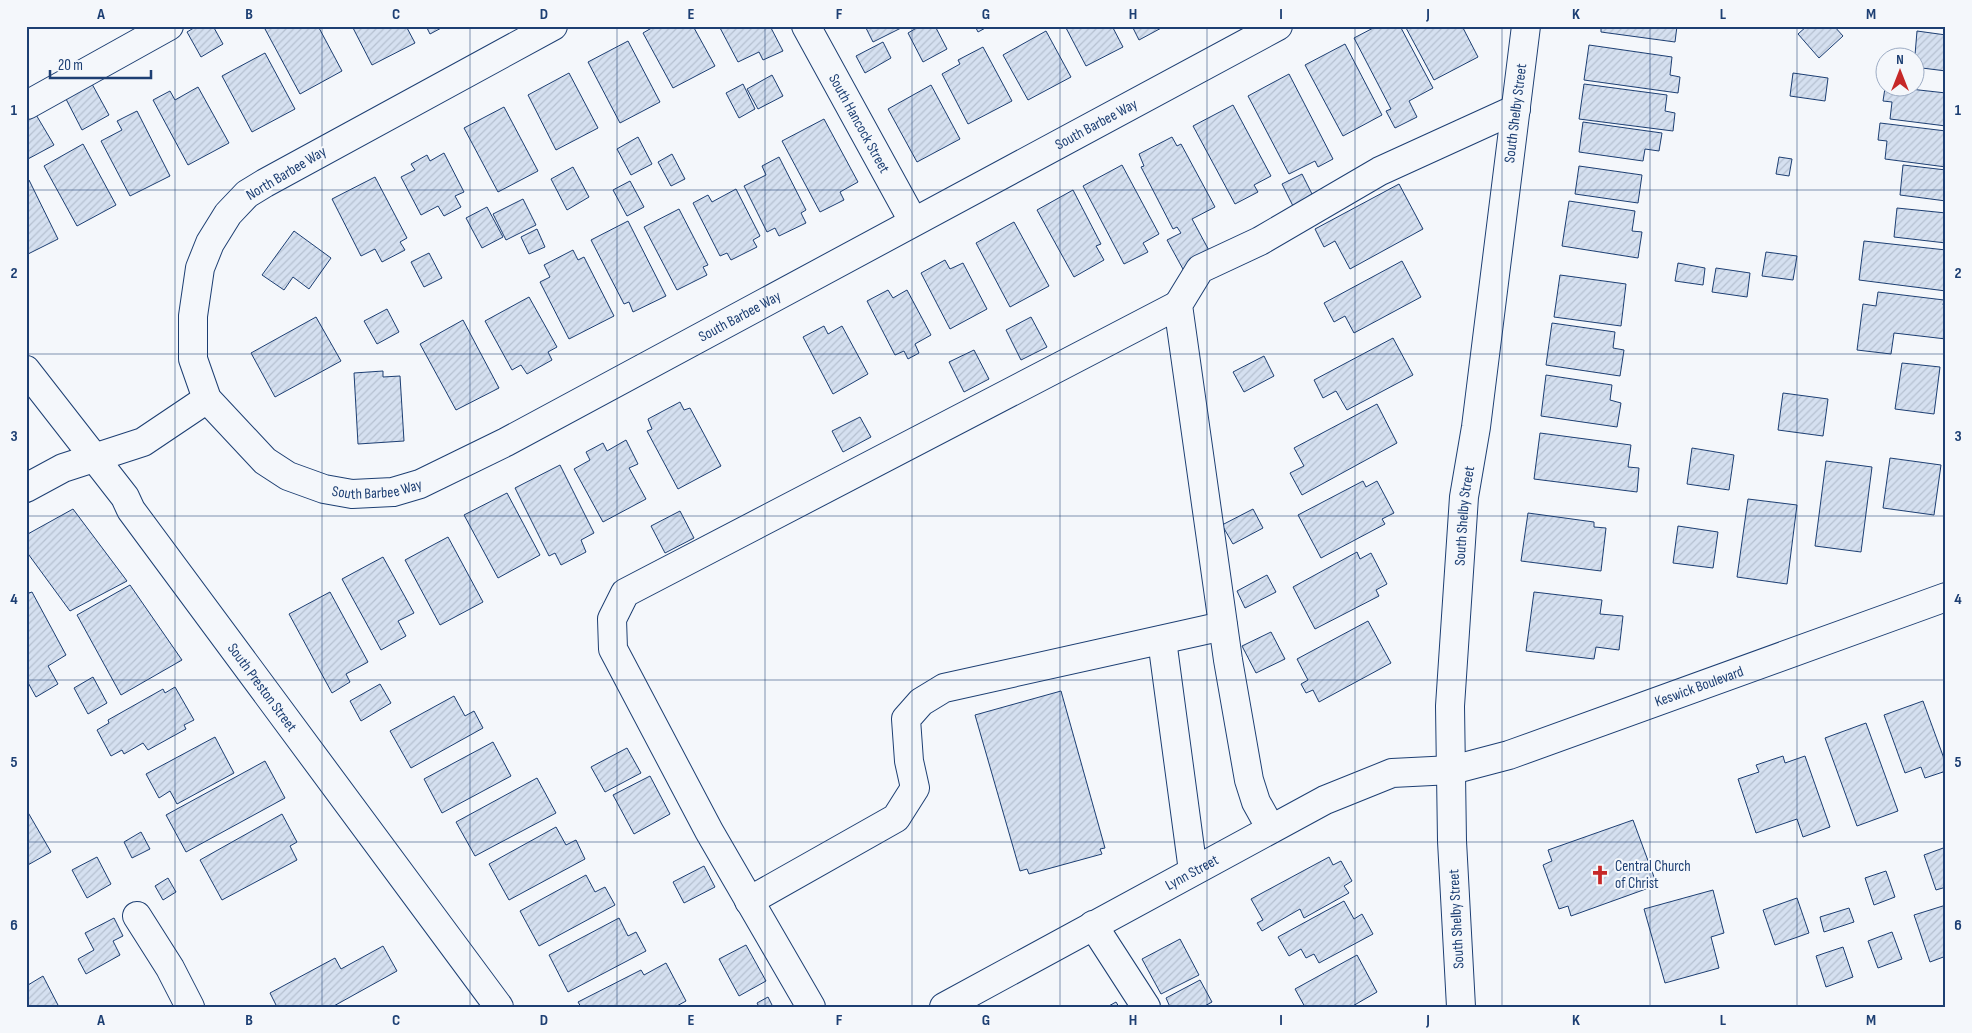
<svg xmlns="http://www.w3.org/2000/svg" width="1972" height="1033" font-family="'Sofia Sans Condensed',sans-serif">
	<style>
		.building { fill: url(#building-hatch); stroke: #1d3f73 }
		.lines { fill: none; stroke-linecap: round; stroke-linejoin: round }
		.minor-casing { stroke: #1d3f73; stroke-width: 30 }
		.major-casing { stroke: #1d3f73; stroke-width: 30 }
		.minor { stroke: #f4f7fb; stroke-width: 28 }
		.major { stroke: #f4f7fb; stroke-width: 28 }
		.grid { fill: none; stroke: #1d3f73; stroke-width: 1; stroke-opacity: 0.55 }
		.labels { text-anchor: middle; stroke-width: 4; stroke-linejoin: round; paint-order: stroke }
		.street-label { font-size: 15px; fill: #1d3f73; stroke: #f4f7fb }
		.poi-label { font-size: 15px; fill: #1d3f73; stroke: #f4f7fb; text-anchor: start }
		.neatline { fill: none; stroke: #1d3f73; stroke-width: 2 }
		.grid-label { font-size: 16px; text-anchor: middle; font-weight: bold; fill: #1d3f73 }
	</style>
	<defs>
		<pattern id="building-hatch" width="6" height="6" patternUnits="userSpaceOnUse" patternTransform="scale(1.25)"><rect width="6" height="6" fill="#d5e0f0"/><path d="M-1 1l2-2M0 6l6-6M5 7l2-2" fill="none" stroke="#b6c1d1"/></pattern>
	</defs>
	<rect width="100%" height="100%" fill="#f4f7fb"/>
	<path class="building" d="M 197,26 L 213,26 L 223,44 L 201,57 L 187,32 Z
		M 271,26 L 318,26 L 342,71 L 300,94 L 265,29 Z
		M 352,26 L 406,26 L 415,43 L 372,65 Z
		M 426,26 L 445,26 L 430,34 Z
		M 655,26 L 693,26 L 715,66 L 673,88 L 643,33 Z
		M 719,26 L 770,26 L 783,51 L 763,60 L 759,52 L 738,62 Z
		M 865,26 L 903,26 L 903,27 L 873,42 Z
		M 920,26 L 935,26 L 947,49 L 923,62 L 908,33 Z
		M 975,26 L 989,26 L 978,32 Z
		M 1065,26 L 1112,26 L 1123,47 L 1086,66 Z
		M 1132,26 L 1165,26 L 1139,40 Z
		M 1377,26 L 1400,26 L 1433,88 L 1409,101 L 1417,117 L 1395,128 L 1386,111 L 1391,109 L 1354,38 Z
		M 1405,26 L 1462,26 L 1478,57 L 1434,80 Z
		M 1601,26 L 1677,26 L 1675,42 L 1601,32 Z
		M 1807,26 L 1834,26 L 1843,36 L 1819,58 L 1798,34 Z
		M 1046,31 L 1071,77 L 1028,100 L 1003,55 Z
		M 1917,31 L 1946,35 L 1946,71 L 1914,67 Z
		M 628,41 L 660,102 L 620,123 L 588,62 Z
		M 883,42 L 891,58 L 865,73 L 856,56 Z
		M 1345,44 L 1382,115 L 1343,136 L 1305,65 Z
		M 1589,45 L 1672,57 L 1670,75 L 1680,77 L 1678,93 L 1584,80 Z
		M 983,47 L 1012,101 L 968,124 L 942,74 L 960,64 L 958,60 Z
		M 265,53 L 295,109 L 252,132 L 222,76 Z
		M 569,73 L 598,128 L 556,150 L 528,95 Z
		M 1793,73 L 1828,78 L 1825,101 L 1790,96 Z
		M 1289,74 L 1333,159 L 1318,167 L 1315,161 L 1289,174 L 1248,96 Z
		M 772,75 L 783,96 L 758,109 L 747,89 Z
		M 92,84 L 109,115 L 82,130 L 66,99 Z
		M 743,84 L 755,109 L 739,118 L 726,93 Z
		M 1584,84 L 1667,95 L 1665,111 L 1675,113 L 1673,131 L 1579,119 Z
		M 931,85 L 960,139 L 917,162 L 888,109 Z
		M 198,87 L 229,143 L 188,165 L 153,100 L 170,91 L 175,100 Z
		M 1885,88 L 1901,88 L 1946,93 L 1946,126 L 1890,119 L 1892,102 L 1883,101 Z
		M 1233,105 L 1271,176 L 1254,185 L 1258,192 L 1235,204 L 1193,126 Z
		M 504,107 L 538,171 L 498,192 L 464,128 Z
		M 137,111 L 170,176 L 130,196 L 101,141 L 122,130 L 117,121 Z
		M 35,113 L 54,145 L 26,160 L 26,118 Z
		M 824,119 L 858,182 L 840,192 L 844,200 L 820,212 L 782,141 Z
		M 1583,122 L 1662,133 L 1659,151 L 1645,149 L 1643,161 L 1579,152 Z
		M 1880,123 L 1946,131 L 1946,167 L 1885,159 L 1887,141 L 1878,140 Z
		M 638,137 L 652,164 L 631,175 L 617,149 Z
		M 1172,137 L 1177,146 L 1181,144 L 1215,207 L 1192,219 L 1212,256 L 1184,271 L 1167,240 L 1181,233 L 1177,227 L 1173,229 L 1141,167 L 1144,166 L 1139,154 Z
		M 83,144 L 116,205 L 77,226 L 44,166 Z
		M 444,153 L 464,192 L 455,196 L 461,207 L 444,216 L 438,206 L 421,215 L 401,177 L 415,170 L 411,164 L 427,155 L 430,161 Z
		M 672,154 L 685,179 L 671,186 L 658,162 Z
		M 779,157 L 806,210 L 801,213 L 806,223 L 779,236 L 775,228 L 767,232 L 744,186 L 766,175 L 762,166 Z
		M 1779,157 L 1792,159 L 1789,176 L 1776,174 Z
		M 1122,165 L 1159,234 L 1143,243 L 1148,252 L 1124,264 L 1083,186 Z
		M 1903,165 L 1946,170 L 1946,201 L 1900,195 Z
		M 1579,166 L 1642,175 L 1638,203 L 1575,194 Z
		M 573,167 L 589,197 L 567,210 L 551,179 Z
		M 1302,174 L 1315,200 L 1295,210 L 1282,184 Z
		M 375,177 L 407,238 L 400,242 L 405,250 L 382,262 L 375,249 L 361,256 L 332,199 Z
		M 29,180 L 58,239 L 26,255 L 26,181 Z
		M 630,181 L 644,207 L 627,216 L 613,190 Z
		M 1399,184 L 1423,229 L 1350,269 L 1335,241 L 1324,247 L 1315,229 Z
		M 736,189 L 760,236 L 753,240 L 757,247 L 731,260 L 727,253 L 720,256 L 693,203 L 708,195 L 712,202 Z
		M 1073,190 L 1101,244 L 1096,246 L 1104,260 L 1074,277 L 1037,210 Z
		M 523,199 L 536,225 L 506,240 L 493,214 Z
		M 1569,201 L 1635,211 L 1632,231 L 1642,232 L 1638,258 L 1562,246 Z
		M 487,207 L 503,237 L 482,248 L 466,218 Z
		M 1897,208 L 1946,213 L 1946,243 L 1894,237 Z
		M 679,209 L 708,265 L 703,267 L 707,275 L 677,290 L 644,227 Z
		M 628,221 L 666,296 L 633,312 L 629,302 L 624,304 L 591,240 Z
		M 1014,222 L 1049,286 L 1010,307 L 976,243 Z
		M 537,229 L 545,247 L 529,254 L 521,237 Z
		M 294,231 L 331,258 L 309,289 L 293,277 L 284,290 L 262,275 Z
		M 1864,241 L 1946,250 L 1946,291 L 1859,280 Z
		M 573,250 L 578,260 L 584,257 L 614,316 L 569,339 L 540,282 L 550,277 L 544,265 Z
		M 1766,252 L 1797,256 L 1793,280 L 1762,276 Z
		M 429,253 L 442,278 L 424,287 L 411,262 Z
		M 945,260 L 950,269 L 963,263 L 987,309 L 950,329 L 921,273 Z
		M 1402,261 L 1421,297 L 1354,333 L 1345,316 L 1334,322 L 1324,303 Z
		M 1678,263 L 1705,268 L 1703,285 L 1675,281 Z
		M 1716,268 L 1750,273 L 1747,297 L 1712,292 Z
		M 1560,275 L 1626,284 L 1621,326 L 1554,317 Z
		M 888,290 L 893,298 L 907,290 L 931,335 L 915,344 L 919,353 L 908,359 L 904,351 L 895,355 L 867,301 Z
		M 1878,292 L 1944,300 L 1943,305 L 1946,305 L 1946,339 L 1894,333 L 1891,354 L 1857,350 L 1863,304 L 1876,306 Z
		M 529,297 L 557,347 L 548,352 L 552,360 L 527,374 L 521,365 L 512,370 L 485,321 Z
		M 387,309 L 399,332 L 377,344 L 364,321 Z
		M 316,317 L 341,361 L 275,397 L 251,353 Z
		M 1031,317 L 1047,347 L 1021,360 L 1006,330 Z
		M 463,320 L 499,388 L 456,410 L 420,344 Z
		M 1552,323 L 1615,332 L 1613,348 L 1624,350 L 1620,376 L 1546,365 Z
		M 824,326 L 828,334 L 842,326 L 868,374 L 833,394 L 803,337 Z
		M 1393,338 L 1413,375 L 1347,410 L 1336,391 L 1323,398 L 1314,380 Z
		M 974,350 L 989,379 L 964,392 L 949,362 Z
		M 1264,356 L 1274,376 L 1244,392 L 1233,372 Z
		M 1902,363 L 1940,367 L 1934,414 L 1895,409 Z
		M 383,371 L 383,377 L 400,376 L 404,441 L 358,444 L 354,373 Z
		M 1546,375 L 1612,385 L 1610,400 L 1621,403 L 1617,427 L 1541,416 Z
		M 1783,393 L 1828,399 L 1823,436 L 1778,430 Z
		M 680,402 L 684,410 L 690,408 L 721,466 L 678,489 L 647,431 L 652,429 L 648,419 Z
		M 1377,404 L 1397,443 L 1302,495 L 1290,473 L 1304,466 L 1294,448 Z
		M 860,417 L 871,437 L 843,452 L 832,431 Z
		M 1540,433 L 1631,445 L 1628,467 L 1639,468 L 1637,492 L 1534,479 Z
		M 626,440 L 638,464 L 629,468 L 646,499 L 603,522 L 574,469 L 590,460 L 586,452 L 603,443 L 607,451 Z
		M 1692,448 L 1734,455 L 1729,490 L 1687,484 Z
		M 1890,458 L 1941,465 L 1934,515 L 1883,508 Z
		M 1826,461 L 1872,467 L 1861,552 L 1815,546 Z
		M 560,465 L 594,533 L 581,540 L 586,552 L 561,565 L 555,553 L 549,556 L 515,488 Z
		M 1363,481 L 1366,487 L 1377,481 L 1394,513 L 1382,519 L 1385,524 L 1321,558 L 1298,515 Z
		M 507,493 L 540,555 L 498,578 L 464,515 Z
		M 1748,499 L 1797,505 L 1787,584 L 1737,577 Z
		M 73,509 L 127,581 L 70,611 L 26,551 L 26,535 Z
		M 1253,509 L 1263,528 L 1233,544 L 1222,525 Z
		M 680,511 L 694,538 L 665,553 L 651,526 Z
		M 1528,513 L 1594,522 L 1594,527 L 1606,528 L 1601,571 L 1521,561 Z
		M 1678,526 L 1718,532 L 1713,568 L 1673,563 Z
		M 448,537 L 483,602 L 440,625 L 405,560 Z
		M 1357,552 L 1360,559 L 1371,553 L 1387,584 L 1376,590 L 1379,596 L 1315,629 L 1293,587 Z
		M 383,557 L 414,613 L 398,621 L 406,636 L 381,650 L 342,579 Z
		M 1267,575 L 1276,592 L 1245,608 L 1237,591 Z
		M 130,585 L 182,660 L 121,695 L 77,615 Z
		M 26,588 L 29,593 L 32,592 L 66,655 L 48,666 L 58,684 L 36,697 L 26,679 Z
		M 330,592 L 368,662 L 346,674 L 350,682 L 332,693 L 289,614 Z
		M 1534,592 L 1602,600 L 1600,614 L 1623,616 L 1619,650 L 1596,647 L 1594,659 L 1526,651 Z
		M 1368,621 L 1391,663 L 1319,702 L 1313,690 L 1306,693 L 1301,684 L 1308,680 L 1297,659 Z
		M 1271,632 L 1285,659 L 1256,673 L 1242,646 Z
		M 93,677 L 107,703 L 88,714 L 74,688 Z
		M 380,684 L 391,703 L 361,721 L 350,701 Z
		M 175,687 L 194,720 L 184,725 L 186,729 L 148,750 L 143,743 L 124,754 L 122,750 L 111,756 L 97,730 L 109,723 L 108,720 L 163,689 L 165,693 Z
		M 1061,691 L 1105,848 L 1100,849 L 1102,854 L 1029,874 L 1027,869 L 1020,871 L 975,715 Z
		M 454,696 L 465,716 L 474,711 L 483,728 L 411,768 L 390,731 Z
		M 1923,701 L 1946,764 L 1946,771 L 1925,778 L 1921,767 L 1905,773 L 1884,715 Z
		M 1866,723 L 1898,811 L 1857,826 L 1825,738 Z
		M 215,737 L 234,773 L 177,804 L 170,791 L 159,798 L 146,774 Z
		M 493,742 L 511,776 L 442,813 L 424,779 Z
		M 627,748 L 641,773 L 605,792 L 591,767 Z
		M 1783,756 L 1785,763 L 1805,756 L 1830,827 L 1803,837 L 1797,819 L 1756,833 L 1738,779 L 1759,772 L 1756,765 Z
		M 265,761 L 285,798 L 186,852 L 166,815 Z
		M 650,776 L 670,814 L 634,834 L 613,795 Z
		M 537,778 L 556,813 L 475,856 L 456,822 Z
		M 26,809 L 51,852 L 26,866 Z
		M 282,814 L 297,842 L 290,846 L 297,860 L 222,900 L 200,860 Z
		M 1633,820 L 1657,885 L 1571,916 L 1568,906 L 1559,909 L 1543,865 L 1552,861 L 1548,850 Z
		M 556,827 L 566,845 L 576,840 L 585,859 L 509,900 L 489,864 Z
		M 141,832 L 150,849 L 132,858 L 124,842 Z
		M 1946,847 L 1946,887 L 1936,890 L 1924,855 Z
		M 97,857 L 111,884 L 87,898 L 72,870 Z
		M 1329,857 L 1333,865 L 1341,861 L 1352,881 L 1344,886 L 1349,893 L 1304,918 L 1300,909 L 1262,931 L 1257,923 L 1263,920 L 1251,899 Z
		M 704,866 L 715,887 L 684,903 L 673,882 Z
		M 1886,871 L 1895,897 L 1874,905 L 1865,878 Z
		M 586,875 L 595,892 L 605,887 L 615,905 L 539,946 L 520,911 Z
		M 168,878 L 176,892 L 163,900 L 155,886 Z
		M 1713,890 L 1724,933 L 1711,937 L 1719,968 L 1665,983 L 1644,909 Z
		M 1797,898 L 1809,933 L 1775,945 L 1763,910 Z
		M 1344,901 L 1354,919 L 1362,914 L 1373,934 L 1319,963 L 1314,954 L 1306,958 L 1301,949 L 1289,956 L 1278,937 Z
		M 1946,905 L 1946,956 L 1930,962 L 1914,915 Z
		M 1849,908 L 1854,922 L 1824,932 L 1820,917 Z
		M 114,918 L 123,936 L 113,941 L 120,955 L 86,974 L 78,959 L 94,950 L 85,933 Z
		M 619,918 L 628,936 L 636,932 L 646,951 L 568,992 L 549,955 Z
		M 1892,932 L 1902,959 L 1878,968 L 1868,941 Z
		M 1180,939 L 1199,975 L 1161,994 L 1142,959 Z
		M 746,945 L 766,981 L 739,996 L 719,959 Z
		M 383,946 L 397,971 L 332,1007 L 277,1007 L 270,993 L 335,958 L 341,969 Z
		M 1843,947 L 1853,977 L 1826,987 L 1816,956 Z
		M 1357,955 L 1377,992 L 1351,1007 L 1305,1007 L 1295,989 Z
		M 666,963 L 686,1001 L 675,1007 L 581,1007 L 578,1002 L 641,970 L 644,975 Z
		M 43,976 L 59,1007 L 26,1007 L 26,982 L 28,985 Z
		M 1200,980 L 1212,1002 L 1203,1007 L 1170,1007 L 1166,998 Z
		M 768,997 L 773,1007 L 759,1007 L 757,1003 Z
		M 1116,1002 L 1119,1007 L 1107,1007 Z"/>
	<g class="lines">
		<defs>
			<g id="minor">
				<path id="s1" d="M 553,26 L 265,183 L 247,194 L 228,214 L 210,243 L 200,268 L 193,316 L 193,359 L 207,399 L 265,461 L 288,476 L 324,489 L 352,494 L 393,492 L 420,484 L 506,442 L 1278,26"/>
				<path id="s2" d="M 806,26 L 913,221"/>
				<path d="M 27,105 L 169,26"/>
				<path d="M 26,488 L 63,468 L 143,442 L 207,399"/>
				<path d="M 1162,640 L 1193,871"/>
				<path id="s3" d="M 1452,770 L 1509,755 L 1946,597"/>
				<path d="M 1271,829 L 1256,802 L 1249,780 L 1228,660 L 1178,305 L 1200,269 L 1260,241 L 1380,171 L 1516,109"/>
				<path d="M 749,901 L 896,818 L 915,788 L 909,761 L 906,719 L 921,702 L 944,688 L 1223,626"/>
				<path d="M 137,916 L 170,968 L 190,1007"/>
				<path d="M 1093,925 L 1146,1007"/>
				<path d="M 811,1007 L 709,831 L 613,649 L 612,619 L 625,593 L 1178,305"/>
			</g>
			<g id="major">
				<path id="s4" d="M 26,370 L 125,497 L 131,510 L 499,1007"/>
				<path id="s5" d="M 944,1007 L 1325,800 L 1392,773 L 1452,770"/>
				<path id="s6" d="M 1461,1007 L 1452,841 L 1450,706 L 1464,497 L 1476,427 L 1526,26"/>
			</g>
		</defs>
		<use href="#minor" class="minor-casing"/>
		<use href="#major" class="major-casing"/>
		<use href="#minor" class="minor"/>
		<use href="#major" class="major"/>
	</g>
	<path class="grid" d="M 175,26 L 175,1007M 322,26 L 322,1007M 470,26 L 470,1007M 617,26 L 617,1007M 765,26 L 765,1007M 912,26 L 912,1007M 1060,26 L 1060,1007M 1207,26 L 1207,1007M 1355,26 L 1355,1007M 1502,26 L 1502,1007M 1650,26 L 1650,1007M 1797,26 L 1797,1007M 26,190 L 1946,190M 26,354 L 1946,354M 26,516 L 1946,516M 26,680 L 1946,680M 26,842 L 1946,842"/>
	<defs>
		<symbol id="church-bare" viewBox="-9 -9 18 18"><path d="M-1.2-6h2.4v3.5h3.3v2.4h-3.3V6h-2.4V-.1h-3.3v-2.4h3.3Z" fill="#c62828" stroke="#f4f7fb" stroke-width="2.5" paint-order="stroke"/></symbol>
	</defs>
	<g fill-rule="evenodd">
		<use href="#church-bare" x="1586" y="861" width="28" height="28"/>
	</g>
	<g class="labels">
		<g class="street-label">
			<text dy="5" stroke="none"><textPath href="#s6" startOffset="898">South Shelby Street</textPath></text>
			<text dy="5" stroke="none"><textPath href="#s1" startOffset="1586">South Barbee Way</textPath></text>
			<text dy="5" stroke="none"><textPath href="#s2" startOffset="111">South Hancock Street</textPath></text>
			<text transform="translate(286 173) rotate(-31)" y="5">North Barbee Way</text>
			<text dy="5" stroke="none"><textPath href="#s1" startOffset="1181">South Barbee Way</textPath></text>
			<text dy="5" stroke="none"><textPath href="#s1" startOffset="776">South Barbee Way</textPath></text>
			<text dy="5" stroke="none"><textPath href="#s6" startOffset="492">South Shelby Street</textPath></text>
			<text dy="5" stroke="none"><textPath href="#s3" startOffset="261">Keswick Boulevard</textPath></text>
			<text dy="5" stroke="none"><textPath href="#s4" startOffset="396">South Preston Street</textPath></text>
			<text dy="5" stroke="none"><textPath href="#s5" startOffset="282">Lynn Street</textPath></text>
			<text transform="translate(1456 919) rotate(-93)" y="5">South Shelby Street</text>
		</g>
		<g class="poi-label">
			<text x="1615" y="871">Central Church<tspan x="1615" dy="17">of Christ</tspan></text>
		</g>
	</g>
	<rect width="1972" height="1033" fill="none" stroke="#f4f7fb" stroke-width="55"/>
	<g transform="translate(1900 72)"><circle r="24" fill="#f4f7fb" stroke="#9eadc5"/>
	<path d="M0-4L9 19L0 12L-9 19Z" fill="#c62828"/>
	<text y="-8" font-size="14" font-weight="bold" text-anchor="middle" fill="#1d3f73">N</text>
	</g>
	<path d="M50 70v8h101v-8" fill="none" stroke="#1d3f73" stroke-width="2.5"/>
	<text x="58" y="70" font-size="15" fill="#1d3f73" stroke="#f4f7fb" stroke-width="4" paint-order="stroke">20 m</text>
	<rect x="28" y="28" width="1916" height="978" class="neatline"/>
	<g class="grid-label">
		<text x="101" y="19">A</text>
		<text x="249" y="19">B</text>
		<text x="396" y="19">C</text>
		<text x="544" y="19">D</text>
		<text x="691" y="19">E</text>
		<text x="839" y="19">F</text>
		<text x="986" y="19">G</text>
		<text x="1133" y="19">H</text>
		<text x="1281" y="19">I</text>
		<text x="1428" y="19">J</text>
		<text x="1576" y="19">K</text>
		<text x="1723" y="19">L</text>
		<text x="1871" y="19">M</text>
		<text x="14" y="115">1</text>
		<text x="1958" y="115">1</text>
		<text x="14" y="278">2</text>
		<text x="1958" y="278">2</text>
		<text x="14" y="441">3</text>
		<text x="1958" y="441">3</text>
		<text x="14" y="604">4</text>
		<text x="1958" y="604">4</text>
		<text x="14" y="767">5</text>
		<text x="1958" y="767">5</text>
		<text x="14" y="930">6</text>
		<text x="1958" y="930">6</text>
		<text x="101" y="1025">A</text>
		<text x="249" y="1025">B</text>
		<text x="396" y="1025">C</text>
		<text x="544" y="1025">D</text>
		<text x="691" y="1025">E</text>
		<text x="839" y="1025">F</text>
		<text x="986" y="1025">G</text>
		<text x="1133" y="1025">H</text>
		<text x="1281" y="1025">I</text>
		<text x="1428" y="1025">J</text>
		<text x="1576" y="1025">K</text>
		<text x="1723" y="1025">L</text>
		<text x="1871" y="1025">M</text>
	</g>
</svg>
